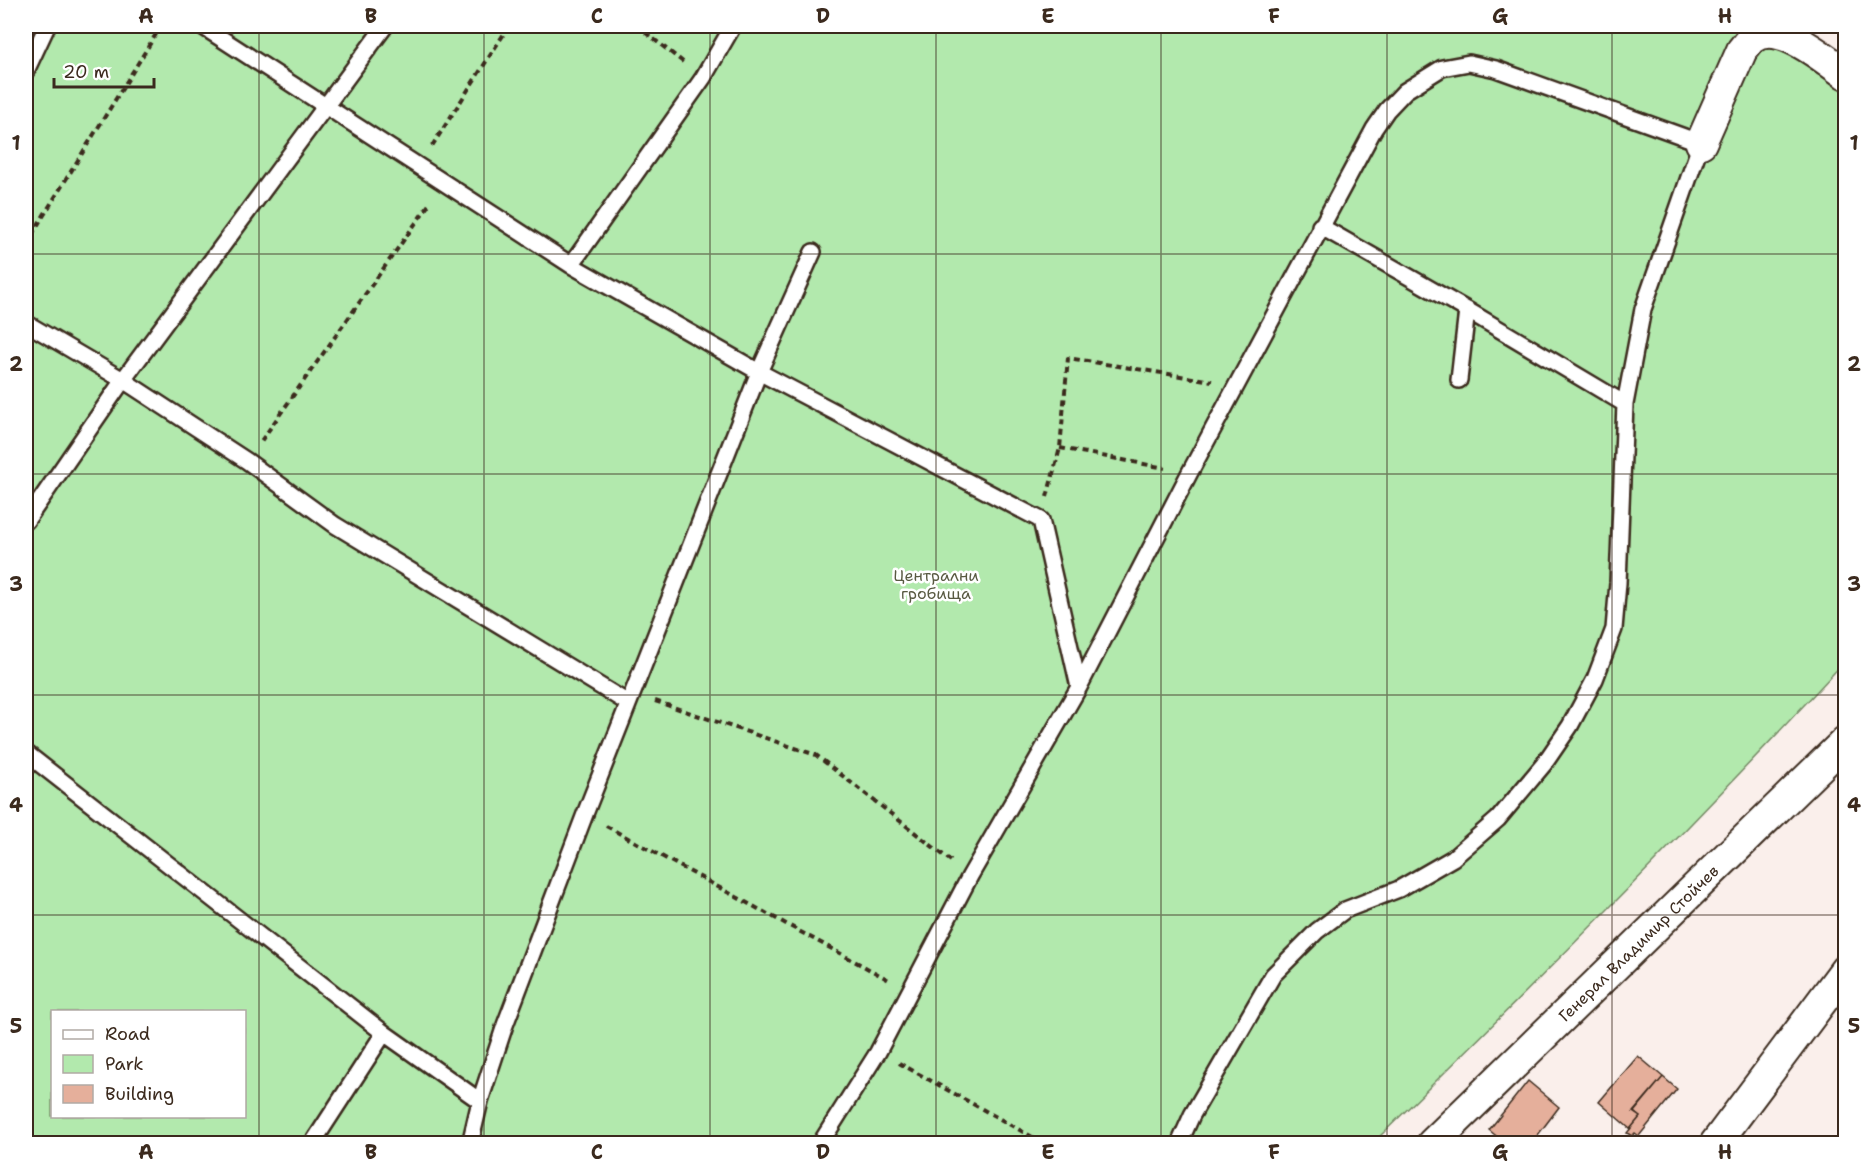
<svg xmlns="http://www.w3.org/2000/svg" width="1871" height="1169" font-family="'Shantell Sans',sans-serif">
	<style>
		.green { fill: #b2e9ad; stroke: #768a66; stroke-width: 1.5; fill-rule: evenodd }
		.building { fill: #e5af9b; stroke: #3b2a1e; stroke-width: 1.5 }
		.lines { fill: none; stroke-linecap: round; stroke-linejoin: round }
		.lane-casing { stroke: #3b2a1e; stroke-width: 20 }
		.street-casing { stroke: #3b2a1e; stroke-width: 34 }
		.path { stroke: #3b2a1e; stroke-width: 4; stroke-dasharray: 6 4.5; stroke-linecap: butt }
		.lane { stroke: #fff; stroke-width: 15 }
		.street { stroke: #fff; stroke-width: 30 }
		.grid { fill: none; stroke: #3b2a1e; stroke-width: 1.5; stroke-opacity: 0.55 }
		.labels { text-anchor: middle; stroke-width: 5; stroke-linejoin: round; paint-order: stroke }
		.park-label { font-size: 16px; fill: #595a42; stroke: #fff }
		.street-label { font-size: 16px; fill: #3b2a1e; stroke: #fff }
		.neatline { fill: none; stroke: #3b2a1e; stroke-width: 2 }
		.grid-label { font-size: 20px; text-anchor: middle; font-weight: bold; fill: #3b2a1e }
	</style>
	<rect width="100%" height="100%" fill="#faefeb"/>
	<filter id="ink" filterUnits="userSpaceOnUse"><feTurbulence type="fractalNoise" baseFrequency=".0167" numOctaves="2"/><feDisplacementMap in="SourceGraphic" scale="12" xChannelSelector="R" yChannelSelector="G"/><feConvolveMatrix kernelMatrix="1 2 1 2 8 2 1 2 1" color-interpolation-filters="sRGB"/></filter>
	<g filter="url(#ink)">
		<path class="green" d="M 26,26 L 1759,26 L 1845,71 L 1845,661 C 1692,827 1534,985 1373,1143 L 26,1143 ZM 52,1012 L 244,1012 L 244,1116 L 52,1116 Z"/>
		<path class="building" d="M 1638,1056 L 1663,1077 L 1633,1112 L 1640,1117 L 1630,1129 L 1599,1102 Z
			M 1663,1077 L 1677,1089 L 1639,1136 L 1635,1133 L 1632,1136 L 1627,1133 L 1640,1117 L 1634,1112 Z
			M 1528,1081 L 1559,1107 L 1531,1144 L 1506,1144 L 1489,1130 Z"/>
		<g class="lines">
			<defs>
				<path id="lane" d="M 202,26 L 571,265 L 759,372 L 1041,520 L 1079,687
					M 26,71 L 47,26
					M 1320,226 L 1467,310 L 1625,404
					M 571,265 L 703,78 L 733,26
					M 26,323 L 123,380 L 247,461 L 335,525 L 628,703
					M 1459,380 L 1467,310
					M 26,521 L 123,380 L 385,26
					M 26,753 L 384,1033 L 480,1101
					M 312,1144 L 384,1033
					M 470,1144 L 480,1101 L 505,1025 L 585,814 L 759,372 L 813,252
					M 820,1144 L 878,1052 L 970,876 L 1079,687 L 1190,472 L 1374,129 L 1387,110 L 1405,91 L 1442,68 L 1469,63 L 1496,69 L 1701,143 L 1643,309 L 1625,404 L 1618,583 L 1614,629 L 1595,679 L 1570,726 L 1544,764 L 1498,819 L 1453,858 L 1399,889 L 1345,910 L 1317,931 L 1273,975 L 1192,1115 L 1179,1144"/>
				<g id="street">
					<path d="M 1701,143 L 1742,50 C 1745,47 1748,42 1751,39 C 1777,17 1824,59 1846,74"/>
					<path id="s1" d="M 1432,1144 L 1846,741"/>
					<path d="M 1715,1144 L 1846,969"/>
				</g>
			</defs>
			<use href="#lane" class="lane-casing"/>
			<use href="#street" class="street-casing"/>
			<path class="path" d="M 637,26 L 683,62
				M 432,146 L 509,26
				M 26,244 L 161,26
				M 261,441 L 430,203
				M 1060,448 L 1165,468
				M 1047,497 L 1060,448 L 1068,358 L 1212,381
				M 655,701 L 816,755 L 951,861
				M 606,826 L 889,980
				M 899,1063 L 1045,1144"/>
			<use href="#lane" class="lane"/>
			<use href="#street" class="street"/>
		</g>
	</g>
	<path class="grid" d="M 259,26 L 259,1144M 484,26 L 484,1144M 710,26 L 710,1144M 936,26 L 936,1144M 1161,26 L 1161,1144M 1387,26 L 1387,1144M 1612,26 L 1612,1144M 26,254 L 1846,254M 26,474 L 1846,474M 26,695 L 1846,695M 26,915 L 1846,915"/>
	<g class="labels">
		<g class="park-label">
			<text x="936" y="581">Централни<tspan x="936" dy="18">гробища</tspan></text>
		</g>
		<g class="street-label">
			<text dy="6" stroke="none"><textPath href="#s1" startOffset="288">Генерал Владимир Стойчев</textPath></text>
		</g>
	</g>
	<rect width="1871" height="1169" fill="none" stroke="#fff" stroke-width="66"/>
	<rect x="51" y="1010" width="195" height="108" fill="#ffffff" stroke="#b1aaa5" stroke-width="1.5"/>
	<rect x="63" y="1030" width="30" height="9" fill="#ffffff" stroke="#b1aaa5" stroke-width="1.5"/>
	<text x="105" y="1040" font-size="18" fill="#3b2a1e">Road</text>
	<rect x="63" y="1055" width="30" height="18" fill="#b2e9ad" stroke="#b1aaa5" stroke-width="1.5"/>
	<text x="105" y="1070" font-size="18" fill="#3b2a1e">Park</text>
	<rect x="63" y="1085" width="30" height="18" fill="#e5af9b" stroke="#b1aaa5" stroke-width="1.5"/>
	<text x="105" y="1100" font-size="18" fill="#3b2a1e">Building</text>
	<path d="M54 78v9h100v-9" fill="none" stroke="#3b2a1e" stroke-width="3"/>
	<text x="63" y="78" font-size="18" fill="#3b2a1e" stroke="#ffffff" stroke-width="4.5" paint-order="stroke">20 m</text>
	<rect x="33" y="33" width="1805" height="1103" class="neatline"/>
	<g class="grid-label">
		<text x="146" y="23">A</text>
		<text x="371" y="23">B</text>
		<text x="597" y="23">C</text>
		<text x="823" y="23">D</text>
		<text x="1048" y="23">E</text>
		<text x="1274" y="23">F</text>
		<text x="1500" y="23">G</text>
		<text x="1725" y="23">H</text>
		<text x="16" y="150">1</text>
		<text x="1854" y="150">1</text>
		<text x="16" y="371">2</text>
		<text x="1854" y="371">2</text>
		<text x="16" y="591">3</text>
		<text x="1854" y="591">3</text>
		<text x="16" y="812">4</text>
		<text x="1854" y="812">4</text>
		<text x="16" y="1033">5</text>
		<text x="1854" y="1033">5</text>
		<text x="146" y="1159">A</text>
		<text x="371" y="1159">B</text>
		<text x="597" y="1159">C</text>
		<text x="823" y="1159">D</text>
		<text x="1048" y="1159">E</text>
		<text x="1274" y="1159">F</text>
		<text x="1500" y="1159">G</text>
		<text x="1725" y="1159">H</text>
	</g>
</svg>
